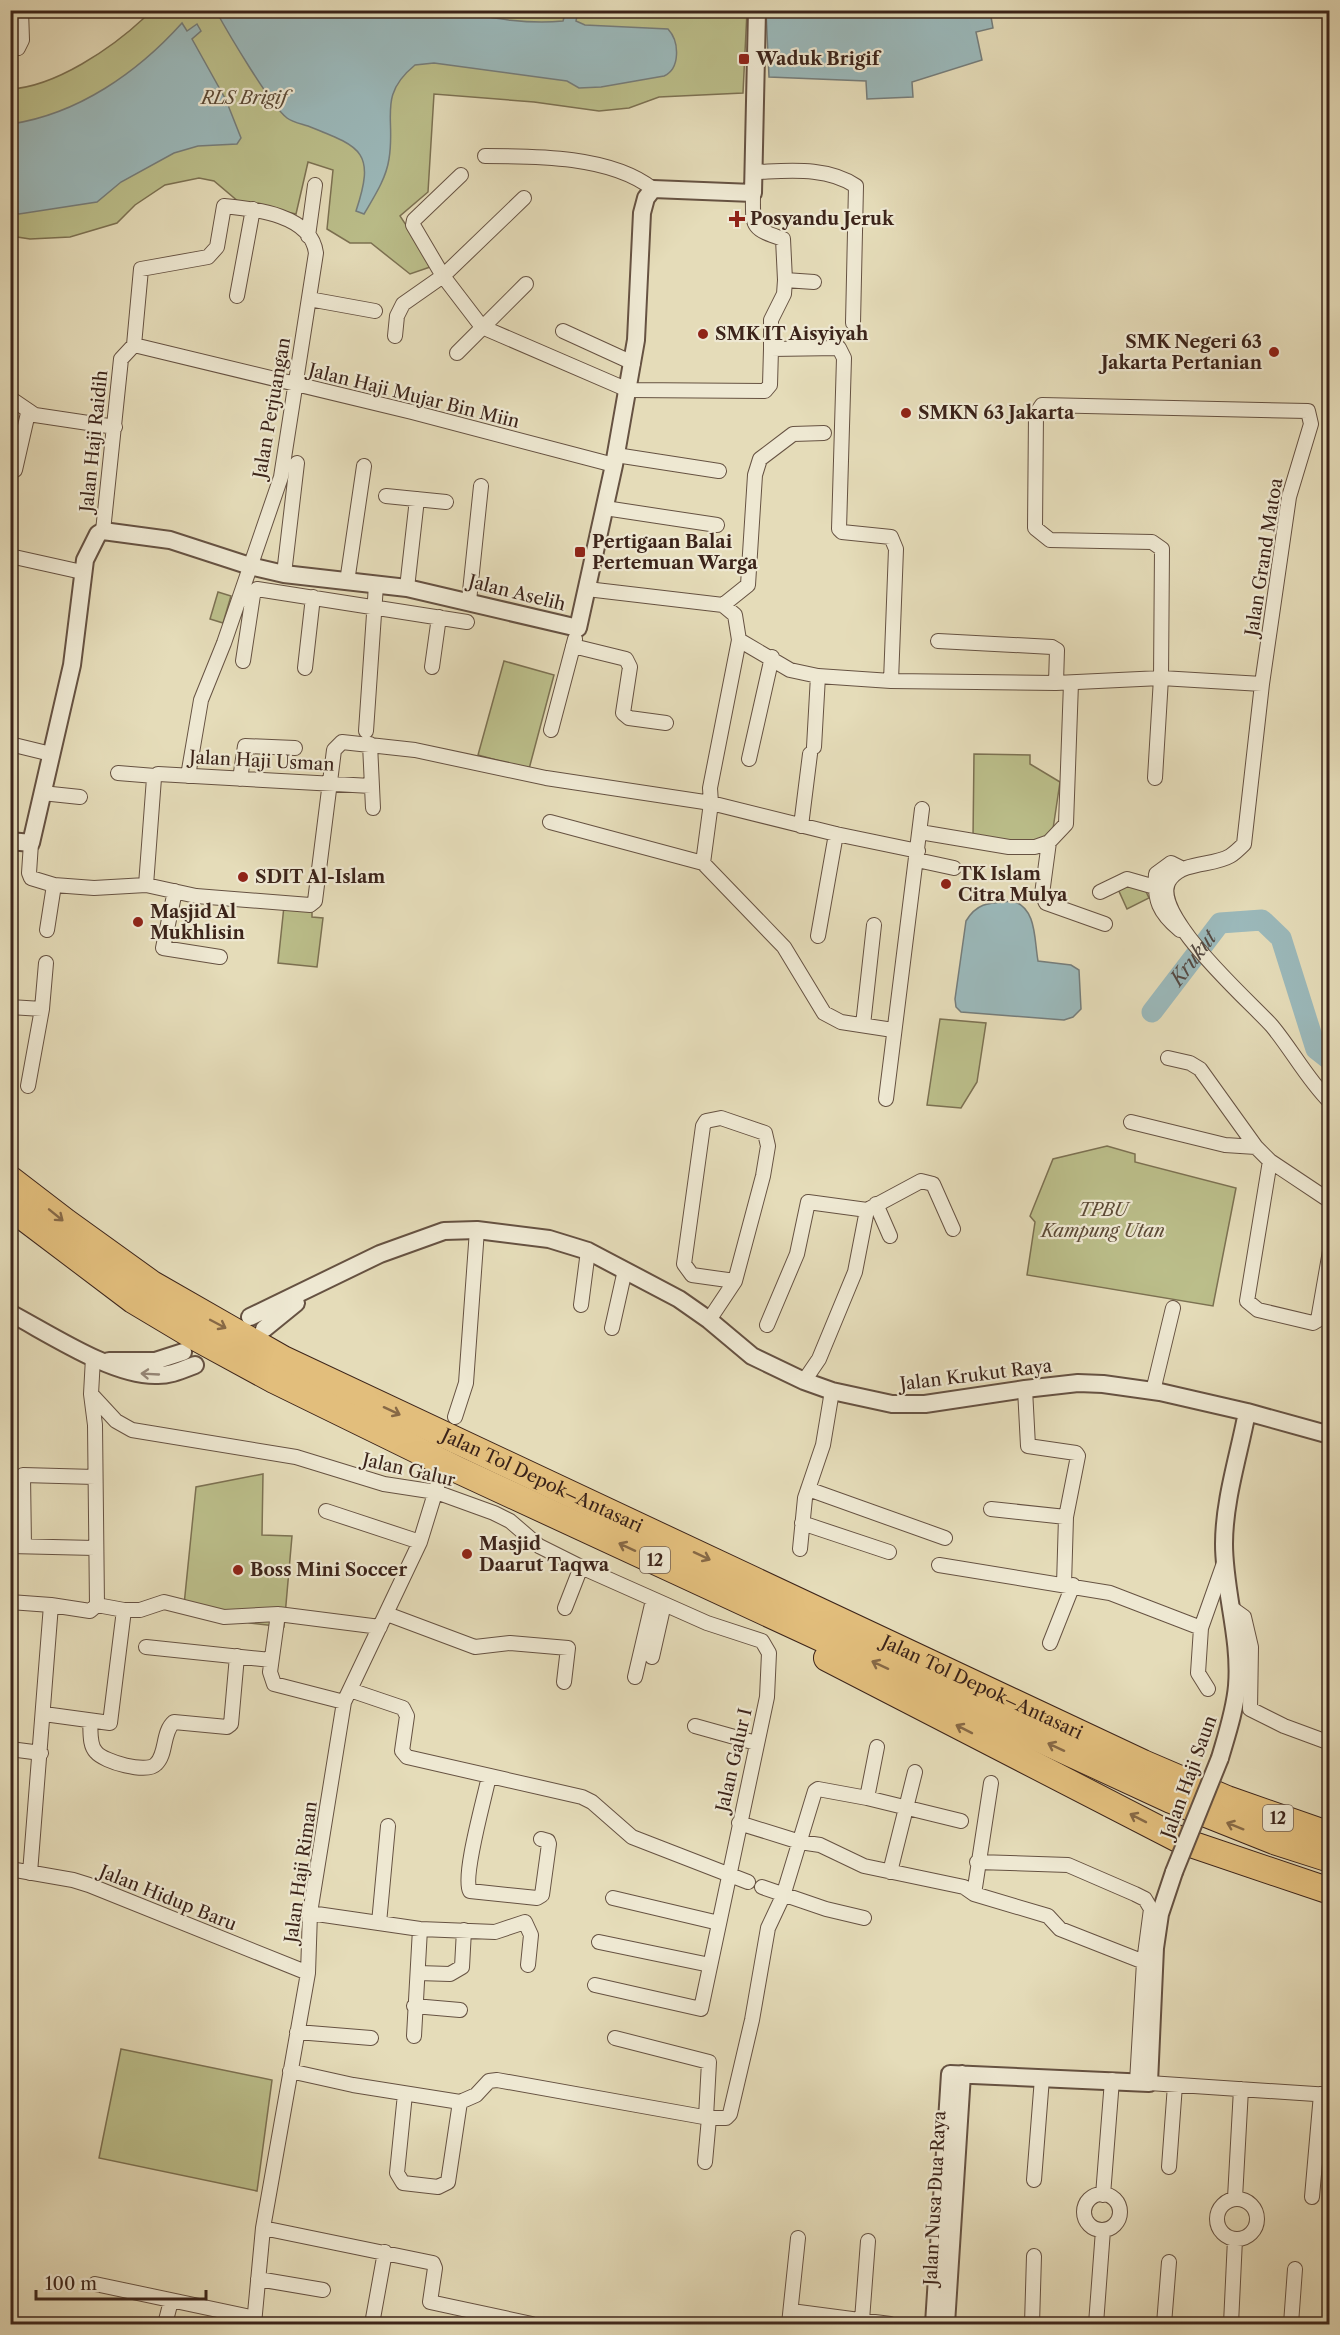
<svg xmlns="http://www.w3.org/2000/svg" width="1340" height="2335" font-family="'Libre Caslon Text',serif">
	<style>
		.green { fill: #bbbe8a; stroke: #7c7152; stroke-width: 1.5 }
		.water { fill: #9bb9bb; stroke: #757d7b; stroke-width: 1.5 }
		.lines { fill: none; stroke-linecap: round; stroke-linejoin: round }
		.river { stroke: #9bb9bb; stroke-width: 21 }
		.minor-casing { stroke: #665242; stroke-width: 16 }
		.tertiary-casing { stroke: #665242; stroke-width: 20 }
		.motorway-casing { stroke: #3c241a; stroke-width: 28 }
		.minor { stroke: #eee8d2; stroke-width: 14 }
		.tertiary { stroke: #eee8d2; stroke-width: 16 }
		.motorway { stroke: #e2be7c; stroke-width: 26 }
		.tertiary-bridge-casing { stroke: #665242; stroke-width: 20; stroke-linecap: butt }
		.tertiary-bridge { stroke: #eee8d2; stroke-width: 16 }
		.oneway { stroke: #876946 }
		.oneway2 { stroke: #958676 }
		.poi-dot { fill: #8f2418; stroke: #eee8d2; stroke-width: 2 }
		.labels { text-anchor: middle; stroke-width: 4.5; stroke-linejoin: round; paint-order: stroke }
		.shield { fill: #eee8d2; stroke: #715f51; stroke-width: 1.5 }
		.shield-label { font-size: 16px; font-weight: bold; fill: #3c241a }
		.poi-label { font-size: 18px; font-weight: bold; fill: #3c241a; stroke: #eee8d2; text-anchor: start }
		.park-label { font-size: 18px; font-style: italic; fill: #5c4a36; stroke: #eee8d2 }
		.street-label { font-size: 18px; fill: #3c241a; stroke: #eee8d2 }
		.water-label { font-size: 20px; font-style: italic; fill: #544942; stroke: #eee8d2 }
	</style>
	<rect width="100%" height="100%" fill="#e5dcb9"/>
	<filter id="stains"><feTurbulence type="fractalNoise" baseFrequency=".00333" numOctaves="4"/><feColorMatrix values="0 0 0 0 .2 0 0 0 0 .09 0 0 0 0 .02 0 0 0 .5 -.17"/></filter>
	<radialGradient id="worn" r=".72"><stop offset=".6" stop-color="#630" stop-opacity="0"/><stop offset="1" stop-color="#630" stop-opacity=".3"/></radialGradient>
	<path class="green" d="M 139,11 L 747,11 L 743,93 L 659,97 L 629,108 L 599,111 L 534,102 L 434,94 L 428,192 L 400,216 L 433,266 L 410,274 L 371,243 L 350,243 L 327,229 L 333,170 L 308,162 L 296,214 L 239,202 L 214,181 L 199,178 L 165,185 L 135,205 L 117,223 L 70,237 L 30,239 L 11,236 L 10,89 C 55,87 112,48 144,18 Z
		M 218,592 L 231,596 L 223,623 L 210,619 Z
		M 504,661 L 554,675 L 529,769 L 478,755 Z
		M 974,754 L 1030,755 L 1030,764 L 1060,782 L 1050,849 L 973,838 Z
		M 1140,879 L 1149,898 L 1127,909 L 1118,889 Z
		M 284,906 L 312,909 L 312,917 L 323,918 L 317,967 L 278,963 Z
		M 940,1019 L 986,1023 L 977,1082 L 961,1108 L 927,1105 Z
		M 1107,1146 L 1135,1154 L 1135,1162 L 1236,1188 L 1213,1306 L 1027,1275 L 1035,1222 L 1030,1216 L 1053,1159 Z
		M 263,1474 L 262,1535 L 292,1536 L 284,1627 L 250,1623 L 184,1605 L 196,1487 Z
		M 121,2049 L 272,2080 L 257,2191 L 99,2158 Z"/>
	<path class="water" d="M 449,10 C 487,17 524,25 563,21 L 566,11 L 578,11 L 576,21 L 585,25 L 668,29 C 680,42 680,69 664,76 L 601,87 L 579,88 L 567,81 L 434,63 L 415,65 C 377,96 396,118 389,159 C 386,179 374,197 364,214 L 356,211 C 376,151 361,147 308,126 C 302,124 292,122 287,118 C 271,106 227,31 216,11 Z
		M 766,11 L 990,11 L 993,28 L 976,32 L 982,60 L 912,82 L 913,97 L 867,99 L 866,81 L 769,77 Z
		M 182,23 L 187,31 L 197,24 L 201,31 L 192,39 L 226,100 L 241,138 L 237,144 L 198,146 L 174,153 L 121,182 L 97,202 L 19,214 L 11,211 L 11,124 C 78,114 137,73 182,23 Z
		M 1013,901 C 1037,909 1034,939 1038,961 L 1071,965 L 1079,970 L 1081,1009 L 1073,1017 L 1064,1020 L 961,1012 L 956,1007 L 955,999 L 966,921 C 978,901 992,903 1013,901 Z"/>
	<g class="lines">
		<path class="river" id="s1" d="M 1152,1012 L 1220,923 L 1262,920 L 1281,938 L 1316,1049 L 1330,1060"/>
		<defs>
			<path id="minor" d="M 10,48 L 18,48 L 22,40 L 21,10
				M 485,156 C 537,156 611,156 653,189
				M 754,172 C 788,171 826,166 856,186 L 853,323
				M 461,175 L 414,220 L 413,225 L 443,276 L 482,327 L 628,390 L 765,391 L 770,385 L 771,349
				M 753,193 C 753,227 750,228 783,239 L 785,280 L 814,282
				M 308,236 L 315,185
				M 785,280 L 784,294 L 771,320 L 771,349 L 839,348 L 844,358 L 839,529 L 842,532 L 891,537 L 896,549 L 891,681
				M 237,296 L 253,209
				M 309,299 L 375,311
				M 563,331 L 633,363
				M 395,336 L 397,316 L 403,304 L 443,276 L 524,198
				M 134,345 L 412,412 L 614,465
				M 457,353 L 526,284
				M 10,398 L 35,415 L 115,427
				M 616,455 L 719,471
				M 15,470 L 28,413
				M 386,496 L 446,502
				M 605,508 L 717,525
				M 103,531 L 121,359 L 134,345 L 141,269 L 208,257 L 217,247 L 224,206 C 253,209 311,214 316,253 L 281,477 L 224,643 L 201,700 L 188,776
				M 10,556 L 82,572
				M 284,574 L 297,463
				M 347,582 L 364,466
				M 407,588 L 417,499
				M 587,589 L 723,605 L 735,615 L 739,640 L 790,670 L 818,676 L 891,681 L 1056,683 L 1161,678 L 1262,684
				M 469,601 L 481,486
				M 723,605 L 748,585 L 755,475 L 760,459 L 793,434 L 824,433
				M 938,641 L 1052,647 L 1057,650 L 1056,683
				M 573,646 L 626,659 L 630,667 L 623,713 L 629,718 L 666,723
				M 243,661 L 253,595 L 257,589 L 467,622
				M 432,667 L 439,617
				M 305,668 L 313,597
				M 551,730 L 575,639
				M 366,731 L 376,585
				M 10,744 L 51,754
				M 370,744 L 373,808
				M 814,747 L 818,676
				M 749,759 L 772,657
				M 118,773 L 155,776
				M 1155,778 L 1161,678 L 1162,549 L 1152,542 L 1050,540 L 1035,528 L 1036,414 L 1042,405 L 1308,411 L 1311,424 L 1289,497 L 1262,684 L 1244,844 C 1240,848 1235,853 1230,856 C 1213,866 1185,861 1171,878 C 1143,909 1252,1003 1272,1026 C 1292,1050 1307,1079 1330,1102
				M 240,779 L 245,746 L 295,748
				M 42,793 L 80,797
				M 550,822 L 703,863 L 711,803 L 710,788 L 739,640
				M 801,826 L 810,754
				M 920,832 L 1009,847 L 1035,847 L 1049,842 L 1066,824 L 1071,683
				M 1049,842 L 1042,894 L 1046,903 L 1105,924
				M 31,843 L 29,873 L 31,878 L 54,885 L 94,888 L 146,885 L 196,896 L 310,905 L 315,901 L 334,750 L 342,742 L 415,750 L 546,778 L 711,803 L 836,834 L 918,851
				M 917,860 L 954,868
				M 703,863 L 784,947 L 824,1013 L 841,1022 L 893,1030
				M 146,885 L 154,778 L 158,774 L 371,786
				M 175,891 L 163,948 L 220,957
				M 1100,892 L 1127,879 L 1155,887
				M 47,930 L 54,885
				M 1180,930 C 1159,913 1154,900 1156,874 L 1171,863 L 1183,869
				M 818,936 L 836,834
				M 10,1007 L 42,1009 L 46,963
				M 863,1025 L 874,925
				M 1168,1058 L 1190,1063 L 1200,1069 L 1256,1147 L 1270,1161 L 1330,1201
				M 28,1086 L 42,1009
				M 886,1099 L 922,809
				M 1131,1122 L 1225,1145 L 1256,1147
				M 1270,1161 L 1247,1301 L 1258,1310 L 1313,1323 L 1318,1320 L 1330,1251
				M 876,1204 L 890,1236
				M 581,1305 L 588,1251
				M 709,1320 L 735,1281 L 763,1176 L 768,1146 L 765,1133 L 721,1118 L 706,1121 L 703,1126 L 684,1264 L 692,1275 L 735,1281
				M 767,1325 L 797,1254 L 808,1202 L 867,1210 L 921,1181 L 933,1184 L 953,1229
				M 612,1328 L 625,1270
				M 804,1381 L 819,1359 L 855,1272 L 867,1210
				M 1025,1389 L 1028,1446 L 1076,1453 L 1078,1456 L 1066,1517 L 1064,1585
				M 1153,1391 L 1173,1308
				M 91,1394 L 116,1421 L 132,1430 L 296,1457 L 384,1484 L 436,1492 L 494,1513 L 510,1521 L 539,1546 L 581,1567 L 707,1623 L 762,1641 L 769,1653 L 767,1697 L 701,2009 L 595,1985
				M 455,1417 L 466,1383 L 477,1230
				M 808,1489 L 945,1538
				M 991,1509 L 1066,1517
				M 326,1511 L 420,1542
				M 802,1523 L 889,1552
				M 10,1546 L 95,1548
				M 24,1546 L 23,1475 L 95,1477
				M 800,1549 L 805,1498 L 823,1445 L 832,1391
				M 939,1565 L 1110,1593 L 1201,1628
				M 10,1602 L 51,1605
				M 97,1605 L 124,1610 L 140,1610 L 164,1602 L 224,1617 L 278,1614 L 380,1627
				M 1230,1607 L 1244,1617 L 1251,1647 L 1250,1709 L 1284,1726 L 1330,1743
				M 565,1608 L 581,1567
				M 278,1614 L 270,1672 L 274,1684 L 344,1702
				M 387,1614 L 475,1647 L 510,1643 L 568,1648 L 564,1682
				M 1050,1643 L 1073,1585
				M 146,1647 L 271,1660
				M 652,1657 L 664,1604
				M 635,1677 L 653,1600
				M 1208,1689 L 1198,1673 L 1201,1628 L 1224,1563
				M 350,1690 L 403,1708 L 407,1716 L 402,1751 L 407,1757 L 582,1797 L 592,1802 L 632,1837 L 748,1882
				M 44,1714 L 110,1723 L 124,1610
				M 90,1721 C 91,1731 89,1745 96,1752 C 104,1762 147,1774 156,1764 C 167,1754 162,1732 174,1722 L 227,1727 L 231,1724 L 237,1656
				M 695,1726 L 756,1743
				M 877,1747 L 867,1798 L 961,1821
				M 10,1749 L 41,1753
				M 489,1776 C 485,1797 462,1876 470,1891 L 537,1898 L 542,1895 L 549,1844 L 548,1841 L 541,1839
				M 739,1823 L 800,1842 L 820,1845 L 864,1866 L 964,1887 L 974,1894 L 1048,1916 L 1060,1929 L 1144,1962
				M 977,1862 L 1068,1865 L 1135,1894 L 1145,1899 L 1151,1909 L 1144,1962 L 1137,2082
				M 10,1869 L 73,1880 L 89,1885 L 308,1973
				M 890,1872 L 915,1772
				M 30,1873 L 51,1605 L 90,1611 L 97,1605 L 95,1425 L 91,1394 L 93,1358
				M 762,1887 L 826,1909 L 864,1918
				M 974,1894 L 991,1783
				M 613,1898 L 719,1923
				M 310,1913 L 420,1929 L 495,1932 L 525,1922 L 531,1935 L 528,1965
				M 379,1923 L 388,1826
				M 599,1942 L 710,1965
				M 418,1973 L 450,1974 L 462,1967 L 464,1930
				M 414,2006 L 460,2010
				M 297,2032 L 371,2038
				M 414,2036 L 420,1929
				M 615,2038 L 709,2062 L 706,2117
				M 290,2071 L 353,2085 L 460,2102
				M 1149,2083 L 1330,2095
				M 405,2094 L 397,2173 L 403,2183 L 438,2187 L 448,2182 L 460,2102
				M 460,2102 L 476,2095 L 489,2081 L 497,2080 L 709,2118 L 726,2118 L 730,2114 L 752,2020 L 768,1928 L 783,1896 L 815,1791 L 818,1789 L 867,1798
				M 705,2162 L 709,2118
				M 1169,2167 L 1175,2085
				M 1034,2180 L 1042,2078
				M1084 2212a18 18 0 1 1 36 0a18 18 0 1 1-36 0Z
				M 1103,2195 L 1112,2080
				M 1312,2197 L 1321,2094
				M 1235,2198 L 1241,2089
				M1217 2219a20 20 0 1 1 40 0a20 20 0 1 1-40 0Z
				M 263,2228 L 433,2263 L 435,2268 L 430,2302 L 532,2324
				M 258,2279 L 323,2290
				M 95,2284 L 255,2318
				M 791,2311 L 890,2324
				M 862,2320 L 868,2241
				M 165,2324 L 171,2301
				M 254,2324 L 263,2228 L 308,1973 L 310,1913 L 344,1702 L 420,1542 L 440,1477
				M 372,2324 L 385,2252
				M 789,2324 L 798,2238
				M 1032,2324 L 1034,2256
				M 1096,2324 L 1103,2230
				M 1164,2324 L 1169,2262
				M 1231,2324 L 1235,2239
				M 1291,2324 L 1295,2269"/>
			<path id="tertiary" d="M 10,841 L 31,843 L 72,665 L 85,560 L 98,534 L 103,531 L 170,540 L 250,566 L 284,574 L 407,588 L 578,628 L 614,465 L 636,340 L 642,213 L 646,198 L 653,189 L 753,193 L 757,10
				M 10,1313 C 50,1334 111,1375 155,1375 C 169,1376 182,1370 195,1365
				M 250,1317 L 380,1254 L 444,1231 L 477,1230 L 549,1239 L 588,1251 L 679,1299 L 709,1320 L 752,1356 L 804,1381 L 832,1391 L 892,1404 L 925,1404 L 1025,1389 L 1078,1383 L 1103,1384 L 1160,1392 L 1247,1412 L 1330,1435
				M 264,1329 L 296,1303
				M 109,1361 L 155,1361 L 183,1352
				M 1220,1758 C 1227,1734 1235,1710 1237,1686 C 1241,1638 1224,1591 1224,1544 C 1224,1500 1239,1455 1247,1412
				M 934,2324 L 950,2074 L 1149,2083 L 1155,1948 L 1160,1914 L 1174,1872
				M 946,2324 L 962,2074"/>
			<g id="motorway">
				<path id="s2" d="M 10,1179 L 66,1222 L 152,1284 L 283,1359 L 1143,1763 L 1227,1799 L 1330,1835"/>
				<path d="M 10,1207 L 133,1300 L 195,1337 L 274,1380 L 458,1470 L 1171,1800 L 1274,1841 L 1330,1859"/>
				<path d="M 827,1658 L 1182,1841 L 1330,1891"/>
			</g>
		</defs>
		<use href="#minor" class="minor-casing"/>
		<use href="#tertiary" class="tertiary-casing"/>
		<use href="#motorway" class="motorway-casing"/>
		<use href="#minor" class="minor"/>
		<use href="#tertiary" class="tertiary"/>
		<use href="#motorway" class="motorway"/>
		<defs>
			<path id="tertiary-bridge" d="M 1174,1872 L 1220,1758"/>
		</defs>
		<use href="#tertiary-bridge" class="tertiary-bridge-casing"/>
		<use href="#tertiary-bridge" class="tertiary-bridge"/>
	</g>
	<defs><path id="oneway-shaft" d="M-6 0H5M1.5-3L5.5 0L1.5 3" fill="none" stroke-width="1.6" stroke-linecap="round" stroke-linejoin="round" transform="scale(1.5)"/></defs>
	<g class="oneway">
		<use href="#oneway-shaft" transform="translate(56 1215) rotate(39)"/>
		<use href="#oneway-shaft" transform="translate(218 1324) rotate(28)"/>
		<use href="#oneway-shaft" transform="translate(392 1411) rotate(25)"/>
		<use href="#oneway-shaft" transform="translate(627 1547) rotate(-155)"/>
		<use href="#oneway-shaft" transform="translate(702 1556) rotate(25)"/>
		<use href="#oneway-shaft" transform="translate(880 1665) rotate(-155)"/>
		<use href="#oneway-shaft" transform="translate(964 1729) rotate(-153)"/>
		<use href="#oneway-shaft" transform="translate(1056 1747) rotate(-155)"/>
		<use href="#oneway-shaft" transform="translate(1138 1818) rotate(-153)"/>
		<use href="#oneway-shaft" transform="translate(1235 1826) rotate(-158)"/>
	</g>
	<use class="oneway2" href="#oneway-shaft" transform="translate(150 1374) rotate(-177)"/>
	<g class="poi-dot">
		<rect x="738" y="53" width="12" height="12" rx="3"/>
		<path d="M734 210h6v6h6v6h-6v6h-6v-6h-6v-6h6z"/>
		<circle cx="703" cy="334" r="6"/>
		<circle cx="1274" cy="352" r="6"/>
		<circle cx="906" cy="413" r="6"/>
		<rect x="574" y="546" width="12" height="12" rx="3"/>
		<circle cx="243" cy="877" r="6"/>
		<circle cx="946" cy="884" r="6"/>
		<circle cx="138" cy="922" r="6"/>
		<circle cx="467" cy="1554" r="6"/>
		<circle cx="238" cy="1570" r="6"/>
	</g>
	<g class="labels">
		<g class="shield">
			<rect x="640" y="1547" width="30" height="26" rx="4.5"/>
			<rect x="1263" y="1805" width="30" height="26" rx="4.5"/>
		</g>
		<g class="shield-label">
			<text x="655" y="1566">12</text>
			<text x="1278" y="1824">12</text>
		</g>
		<g class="poi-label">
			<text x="756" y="65">Waduk Brigif</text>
			<text x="750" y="225">Posyandu Jeruk</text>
			<text x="715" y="340">SMK IT Aisyiyah</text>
			<text x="1262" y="348" text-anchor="end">SMK Negeri 63<tspan x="1262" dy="21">Jakarta Pertanian</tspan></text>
			<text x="918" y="419">SMKN 63 Jakarta</text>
			<text x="592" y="548">Pertigaan Balai<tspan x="592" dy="21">Pertemuan Warga</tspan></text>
			<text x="958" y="880">TK Islam<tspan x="958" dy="21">Citra Mulya</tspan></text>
			<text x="255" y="883">SDIT Al-Islam</text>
			<text x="150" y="918">Masjid Al<tspan x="150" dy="21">Mukhlisin</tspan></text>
			<text x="479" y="1550">Masjid<tspan x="479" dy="21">Daarut Taqwa</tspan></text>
			<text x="250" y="1576">Boss Mini Soccer</text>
		</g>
		<g class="park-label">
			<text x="244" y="104">RLS Brigif</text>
			<text x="1103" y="1216">TPBU<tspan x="1103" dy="21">Kampung Utan</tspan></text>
		</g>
		<g class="street-label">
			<text transform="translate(414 396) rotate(14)" y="6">Jalan Haji Mujar Bin Miin</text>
			<text transform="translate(272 408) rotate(-80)" y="6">Jalan Perjuangan</text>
			<text transform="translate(94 441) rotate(-84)" y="6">Jalan Haji Raidih</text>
			<text transform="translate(1264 557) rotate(-81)" y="6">Jalan Grand Matoa</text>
			<text transform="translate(517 593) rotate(14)" y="6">Jalan Aselih</text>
			<text transform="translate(262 761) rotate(3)" y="6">Jalan Haji Usman</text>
			<text transform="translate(976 1375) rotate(-7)" y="6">Jalan Krukut Raya</text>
			<text transform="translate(409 1470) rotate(13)" y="6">Jalan Galur</text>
			<text dy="6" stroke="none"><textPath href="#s2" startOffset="614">Jalan Tol Depok–Antasari</textPath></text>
			<text dy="6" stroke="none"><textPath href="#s2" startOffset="1100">Jalan Tol Depok–Antasari</textPath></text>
			<text transform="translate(734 1760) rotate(-77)" y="6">Jalan Galur I</text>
			<text transform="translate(1189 1777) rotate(-70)" y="6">Jalan Haji Saun</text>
			<text transform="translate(301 1872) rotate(-82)" y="6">Jalan Haji Riman</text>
			<text transform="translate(168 1898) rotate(22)" y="6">Jalan Hidup Baru</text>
			<text transform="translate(935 2198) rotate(-87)" y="6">Jalan Nusa Dua Raya</text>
		</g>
		<g class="water-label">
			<text dy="7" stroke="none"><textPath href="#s1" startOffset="68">Krukut</textPath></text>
		</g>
	</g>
	<rect width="1340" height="2335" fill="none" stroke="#e5dcb9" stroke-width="36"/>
	<rect x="12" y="12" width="1316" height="2311" fill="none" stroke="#3c241a" stroke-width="3"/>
	<rect x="18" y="18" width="1304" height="2299" fill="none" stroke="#3c241a" stroke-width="1.5"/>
	<path d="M36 2290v9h170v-9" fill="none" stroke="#3c241a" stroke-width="3"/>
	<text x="45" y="2290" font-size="18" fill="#3c241a" stroke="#eee8d2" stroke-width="4.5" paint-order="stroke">100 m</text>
	<rect width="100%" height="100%" filter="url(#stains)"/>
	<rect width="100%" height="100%" fill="url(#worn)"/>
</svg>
